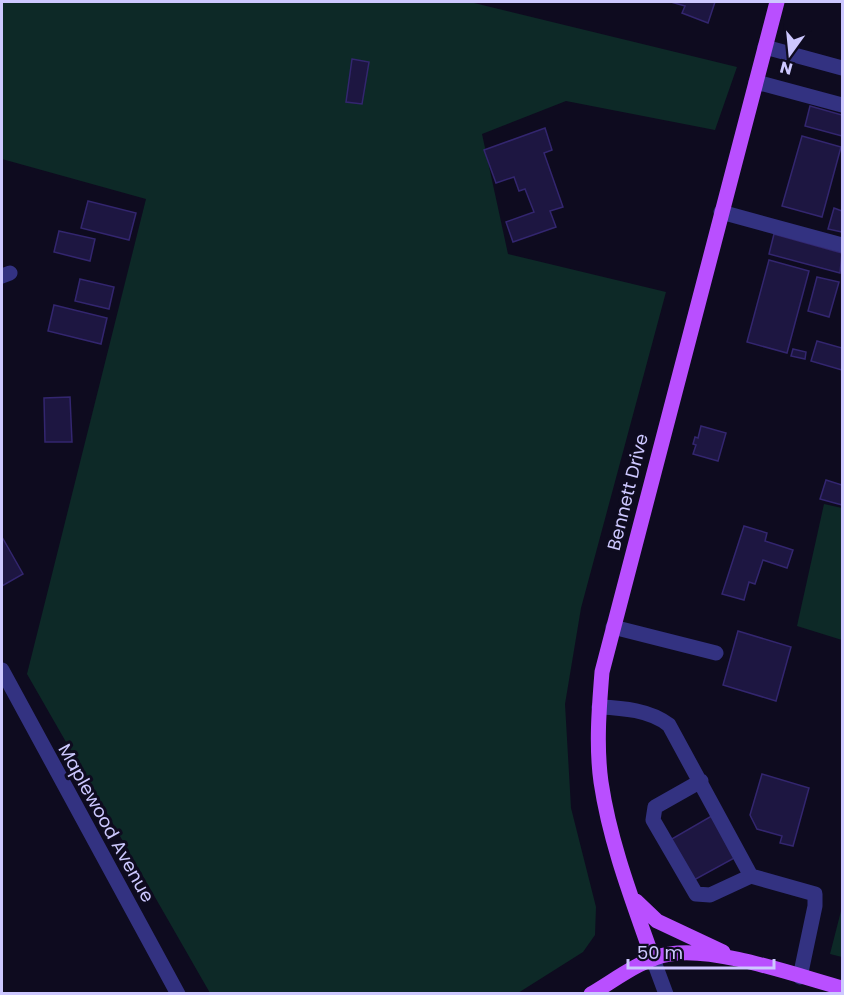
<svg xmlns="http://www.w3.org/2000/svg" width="844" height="995" font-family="Poppins,sans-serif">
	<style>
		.green { fill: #0d2927 }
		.building { fill: #1d1641; stroke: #33266f; stroke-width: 1.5 }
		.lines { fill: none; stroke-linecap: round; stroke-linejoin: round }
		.minor { stroke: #333281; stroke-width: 15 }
		.major { stroke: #b94fff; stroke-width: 15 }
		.labels { text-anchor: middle; stroke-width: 6; stroke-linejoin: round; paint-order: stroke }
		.street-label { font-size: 18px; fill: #cdc8ff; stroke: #0e0b1f }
	</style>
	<rect width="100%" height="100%" fill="#0e0b1f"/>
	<path class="green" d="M 2,2 L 470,2 L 737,67 L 715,130 L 566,101 L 482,134 L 508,254 L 666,292 L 581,608 L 565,704 L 571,808 L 596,907 L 595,935 L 583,952 L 518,993 L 210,993 L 27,674 L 146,199 L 2,159 Z
		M 824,504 L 842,508 L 842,640 L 797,626 Z
		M 842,907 L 842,957 L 830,954 Z"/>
	<path class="building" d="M 671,2 L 715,2 L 708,23 L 682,13 L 685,6 Z
		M 352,59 L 369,62 L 362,104 L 346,102 Z
		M 810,106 L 842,115 L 842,136 L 805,126 Z
		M 545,128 L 552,150 L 544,153 L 563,207 L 550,211 L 556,227 L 513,242 L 506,222 L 534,212 L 525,189 L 519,191 L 514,177 L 496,183 L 484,150 Z
		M 802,136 L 841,147 L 822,217 L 782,206 Z
		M 88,201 L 136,213 L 129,240 L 81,228 Z
		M 834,208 L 842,211 L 842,232 L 828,229 Z
		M 59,231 L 95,239 L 90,261 L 54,252 Z
		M 774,234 L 842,253 L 840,273 L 769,254 Z
		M 769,260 L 809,271 L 787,353 L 747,342 Z
		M 817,277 L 839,282 L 829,317 L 808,311 Z
		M 80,279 L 114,287 L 109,309 L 75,301 Z
		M 54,305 L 107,318 L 101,344 L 48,331 Z
		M 817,341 L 842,348 L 842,370 L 811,361 Z
		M 793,349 L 806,352 L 805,359 L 791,356 Z
		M 70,397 L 72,442 L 45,442 L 44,398 Z
		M 701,426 L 726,433 L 718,461 L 693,454 L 696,445 L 693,444 L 695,437 L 698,438 Z
		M 826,480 L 842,485 L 842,505 L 820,499 Z
		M 744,526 L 767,533 L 765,541 L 793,550 L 787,568 L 763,560 L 755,584 L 749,582 L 744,600 L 722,594 Z
		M 2,537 L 23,574 L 2,586 Z
		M 738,631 L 791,647 L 776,701 L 723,685 Z
		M 762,774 L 809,788 L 793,846 L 780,843 L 782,836 L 757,829 L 750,815 Z
		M 715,814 L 738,856 L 694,880 L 670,840 Z"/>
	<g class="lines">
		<path class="minor" d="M 765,47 L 842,68
			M 756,82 L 842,105
			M 721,212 L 842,245
			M 2,276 L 10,273
			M 613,627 L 716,653
			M 2,670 L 178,994
			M 599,707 C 623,708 650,710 669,725 L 751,876
			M 701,781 L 655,807 L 653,820 L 696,894 L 710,895 L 751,876 L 815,894 L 815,906 L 800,977
			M 653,959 L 666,994"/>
		<path class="major" d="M 636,901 L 657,921 L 723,952
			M 653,959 C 633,902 610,843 601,782 C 596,746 599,709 602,672 L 777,2
			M 591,994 C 615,980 643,958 670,954 C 714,946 798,976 842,988"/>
	</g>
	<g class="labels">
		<g class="street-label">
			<text transform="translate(628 492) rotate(-76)" y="6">Bennett Drive</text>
			<text transform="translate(106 823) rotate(61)" y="6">Maplewood Avenue</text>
		</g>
	</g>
	<rect width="844" height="995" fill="none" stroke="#cdc8ff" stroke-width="6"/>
	<g transform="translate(790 54) rotate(195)" stroke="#0e0b1f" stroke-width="4.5" paint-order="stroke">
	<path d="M0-4.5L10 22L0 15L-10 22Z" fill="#cdc8ff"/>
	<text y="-9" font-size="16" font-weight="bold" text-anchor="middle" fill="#cdc8ff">N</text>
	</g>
	<path d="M628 959v9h146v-9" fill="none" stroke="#cdc8ff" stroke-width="3"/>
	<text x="637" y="959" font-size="18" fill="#cdc8ff" stroke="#0e0b1f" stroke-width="4.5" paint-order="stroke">50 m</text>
</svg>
